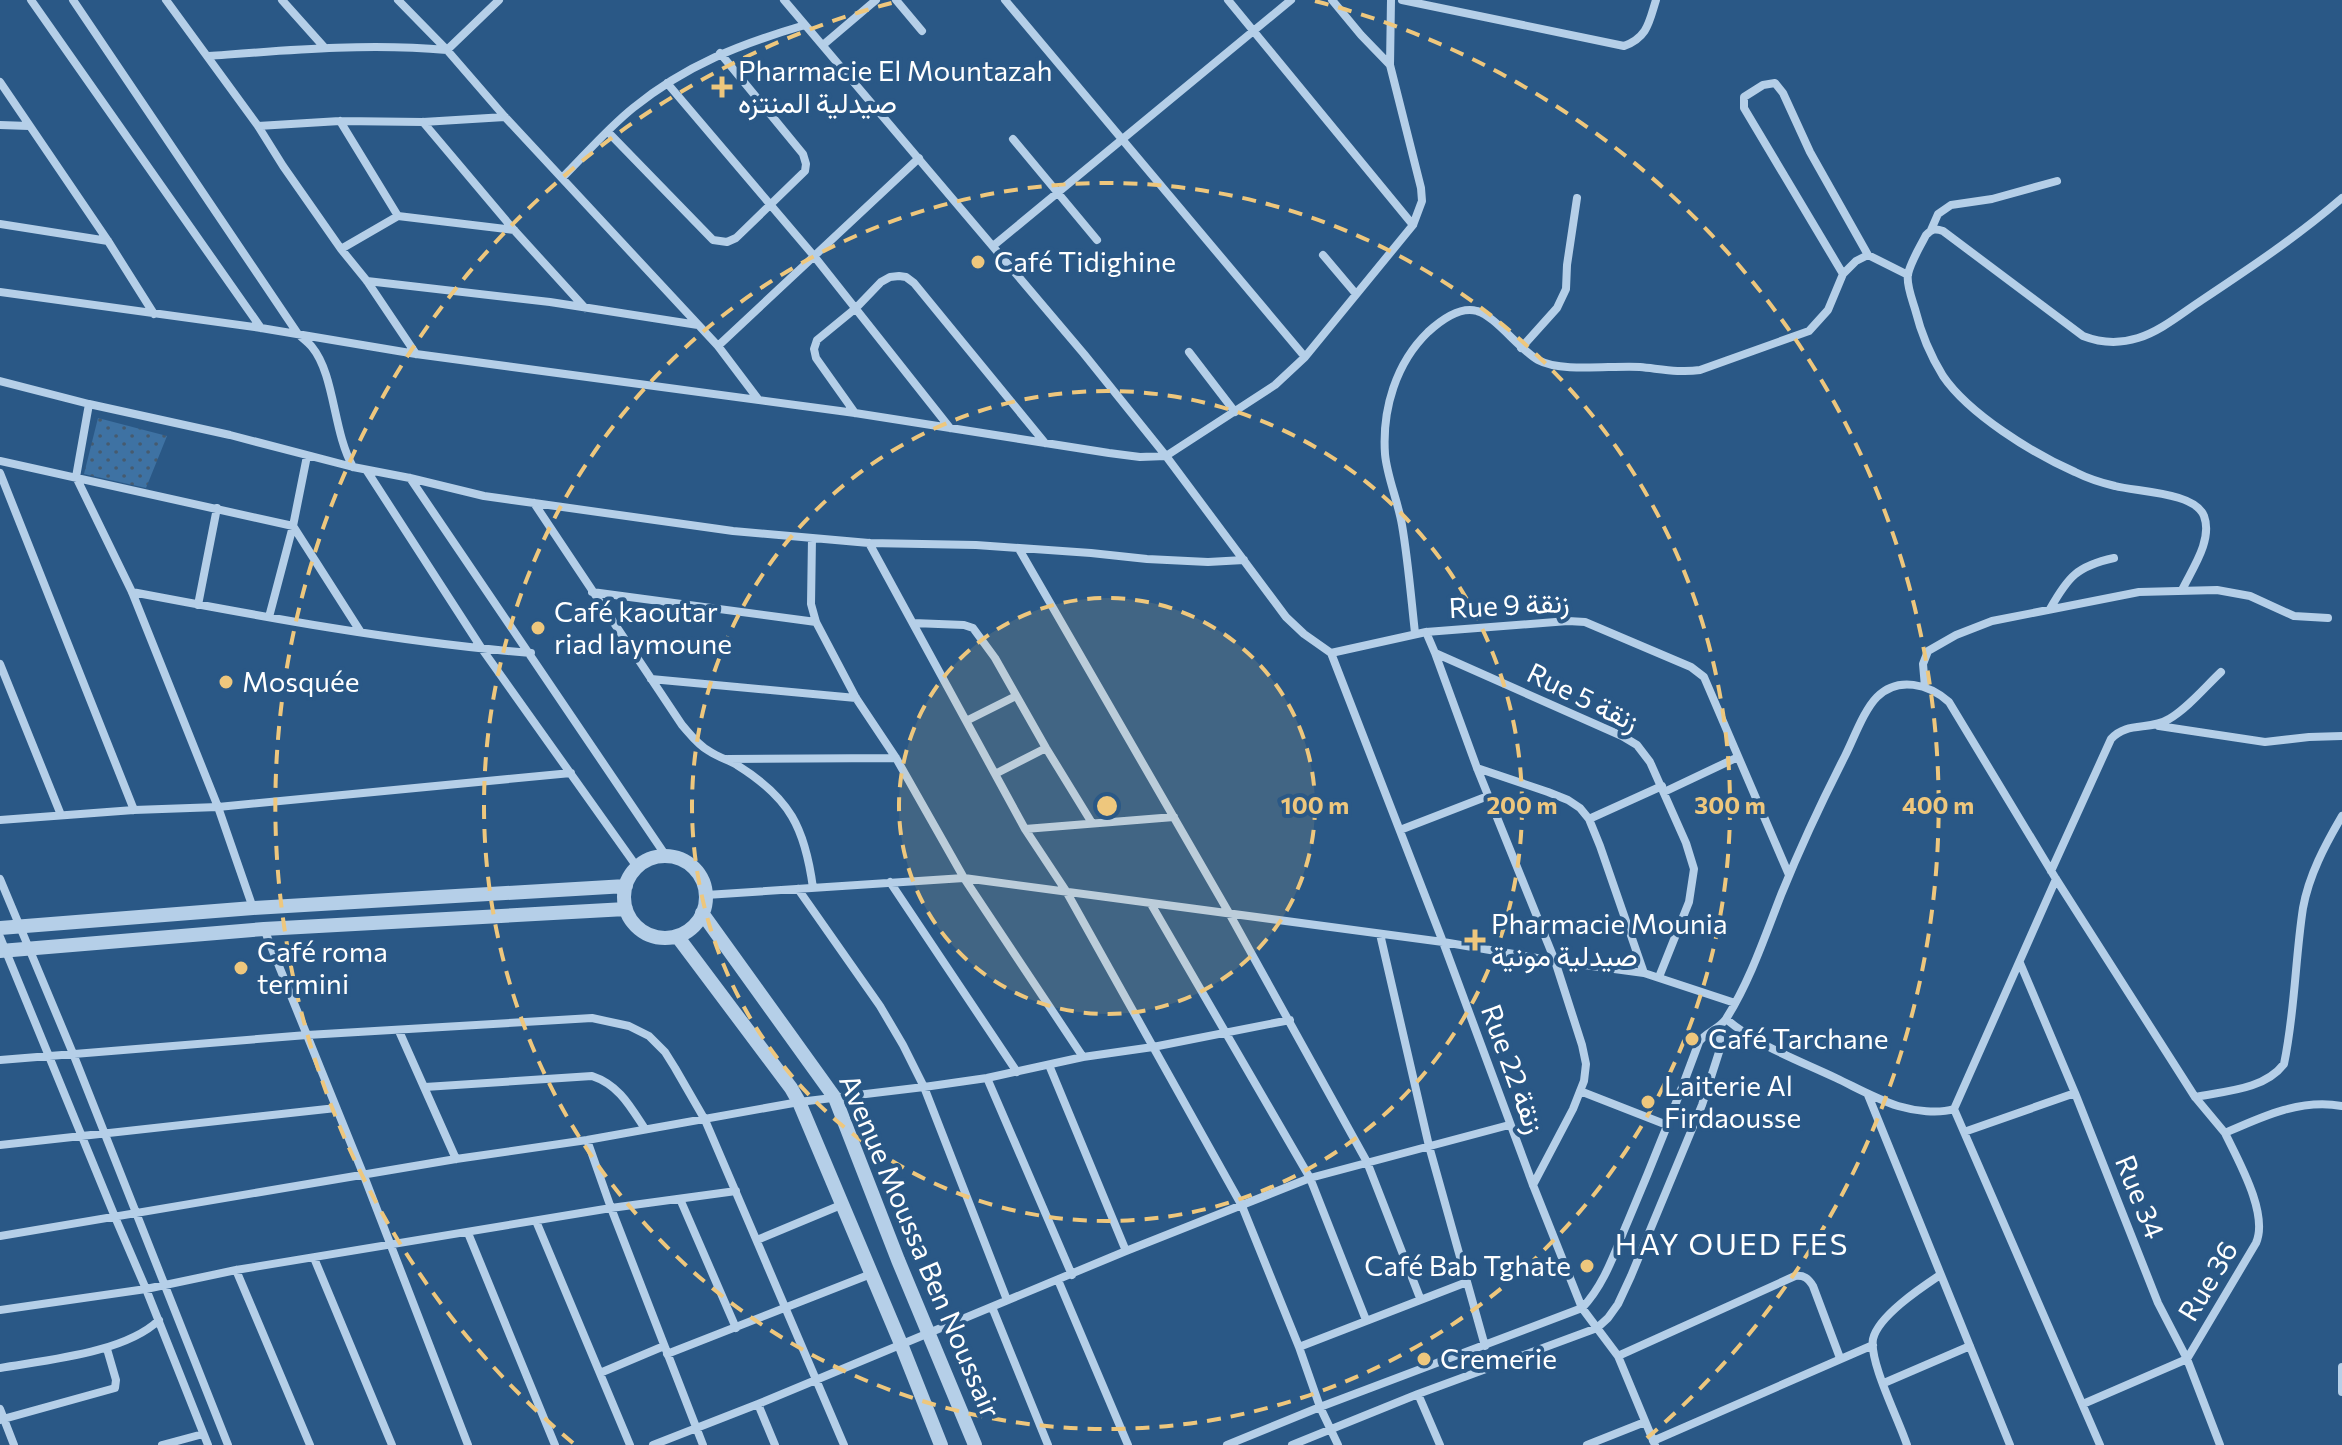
<svg xmlns="http://www.w3.org/2000/svg" width="2342" height="1445" font-family="Commissioner,Vazirmatn,sans-serif">
	<style>
		.park { fill: url(#park-dots) }
		.lines { fill: none; stroke-linecap: round; stroke-linejoin: round }
		.minor { stroke: #b5cfe8; stroke-width: 8 }
		.tertiary { stroke: #b5cfe8; stroke-width: 14 }
		.ring { fill: none; stroke: #eec77d; stroke-width: 4; stroke-dasharray: 14 10 }
		.poi-dot { fill: #eec77d; stroke: #2a5886; stroke-width: 3 }
		.labels { text-anchor: middle; stroke-width: 8; stroke-linejoin: round; paint-order: stroke }
		.poi-label { font-size: 28px; fill: #fff; stroke: #2a5886; text-anchor: start }
		.street-label { font-size: 28px; fill: #fff; stroke: #2a5886 }
		.neighbourhood-label { font-size: 30px; letter-spacing: 2px; fill: #fff; stroke: #2a5886 }
		.centre { fill: #eec77d; stroke: #2a5886; stroke-width: 4 }
		.ring-label { font-size: 24px; text-anchor: middle; font-weight: bold; fill: #eec77d; stroke: #2a5886; stroke-width: 8; stroke-linejoin: round; paint-order: stroke }
	</style>
	<defs>
		<pattern id="park-dots" width="8" height="8" patternUnits="userSpaceOnUse" patternTransform="scale(2)"><rect width="8" height="8" fill="#3e72a3"/><path d="M2 2h.1M6 6h.1" fill="none" stroke="#465b6f" stroke-width="1.8" stroke-linecap="round"/></pattern>
	</defs>
	<rect width="100%" height="100%" fill="#2a5886"/>
	<path class="park" d="M 98,418 L 167,436 L 146,488 L 84,474 Z"/>
	<g class="lines">
		<path class="minor" d="M 31,0 L 261,328
			M 73,0 L 298,334 C 302,338 308,342 312,347 C 335,375 333,432 353,467
			M 166,0 L 258,126 L 283,166 L 341,249 L 367,281 L 416,354
			M 282,0 L 324,47
			M 398,0 L 447,50 L 505,117 L 718,346 L 758,399
			M 784,0 L 1084,354 L 1166,456 L 1286,617 L 1304,634 L 1331,653
			M 896,0 L 922,31
			M 1005,0 L 1305,357
			M 1228,0 L 1413,225
			M 1332,0 L 1361,35 L 1390,65
			M 1402,0 L 1624,46 C 1648,37 1649,22 1656,0
			M 823,45 L 876,0
			M 209,56 C 289,50 367,43 447,50 L 499,0
			M 0,82 L 108,241 L 154,314
			M 667,83 L 814,256 L 950,428
			M 340,121 L 398,216
			M 423,122 L 514,230 L 585,308
			M 0,125 L 29,126
			M 258,126 L 340,121 L 423,122 L 505,117
			M 608,132 L 713,240 L 727,242 L 736,238 L 805,171 L 806,164 L 803,154 L 720,53
			M 1013,139 L 1097,240
			M 562,178 C 585,155 607,129 633,108 C 686,65 740,44 805,25
			M 0,224 L 108,241
			M 1931,230 L 1938,214 L 1951,205 L 1992,199 L 2057,181
			M 993,246 L 1291,0
			M 341,249 L 398,216 L 514,230
			M 1323,255 L 1356,294
			M 1843,274 L 1744,108 L 1744,97 L 1763,85 L 1775,83 L 1783,93 L 1810,152 L 1868,255 L 1908,275
			M 367,281 L 550,302 L 698,325
			M 0,292 L 261,328 L 416,354 L 855,413 L 1109,453 L 1140,457 L 1166,456 L 1275,385 L 1305,357 L 1413,225 L 1422,201 L 1421,188 L 1390,65 L 1391,0
			M 718,346 L 919,158
			M 1521,348 L 1557,308 L 1566,289 L 1567,265 L 1577,198
			M 1189,352 L 1235,412
			M 0,381 L 89,404 L 230,435 L 353,467 L 410,478 L 484,496 L 534,503 L 733,531 L 869,543 L 976,545 L 1091,553 L 1147,559 L 1208,562 L 1244,560
			M 89,404 L 76,477 L 132,592 L 218,807 L 253,908
			M 855,413 L 816,358 L 814,349 L 817,340 L 856,308 L 881,282 L 890,277 L 899,276 L 906,277 L 914,283 L 1045,443
			M 0,461 L 293,526 L 360,631
			M 367,471 L 482,649 L 637,867
			M 0,473 L 134,810
			M 410,478 L 666,856
			M 534,503 L 682,725 C 690,734 698,745 709,751 C 718,757 728,760 737,765 C 790,798 805,828 813,888
			M 812,538 L 811,604 L 816,622 L 856,698 L 896,758 L 964,878 L 1083,1057
			M 869,543 L 1025,829 L 1066,891 L 1242,1206 L 1299,1347 L 1320,1407 L 1338,1445
			M 1019,549 L 1229,913 L 1367,1162 L 1420,1298
			M 2182,590 C 2192,569 2213,540 2204,516 C 2195,492 2137,492 2115,486 C 2102,483 2087,478 2075,472 C 2032,453 1969,414 1943,376 C 1930,355 1921,333 1915,309 C 1912,299 1906,284 1908,274 C 1911,261 1920,247 1926,235 C 1932,229 1935,228 1943,231 L 2083,336 C 2101,343 2119,344 2138,338 C 2161,331 2182,313 2202,300 C 2250,268 2298,236 2342,198
			M 132,592 C 264,617 397,642 531,653
			M 592,592 L 816,622
			M 198,605 L 217,508
			M 2050,609 C 2068,577 2077,566 2114,558
			M 269,617 L 293,526 L 307,456
			M 913,623 L 964,625 L 973,628 L 995,658 L 1046,748 L 1092,823
			M 1426,632 L 1435,653 L 1622,736 L 1637,745 L 1650,762 L 1686,843 L 1694,869 L 1689,902 L 1659,977
			M 1415,633 C 1411,597 1408,560 1402,525 C 1398,501 1387,477 1385,454 C 1382,409 1396,363 1428,332 C 1440,321 1460,306 1477,311 C 1494,315 1520,350 1538,360 C 1562,373 1612,365 1640,367 C 1661,369 1680,373 1700,370 L 1809,331 L 1828,310 L 1843,274 L 1856,261 L 1868,255
			M 1331,653 L 1443,942 L 1533,1185 L 1582,1308 L 1618,1356 L 1655,1445
			M 1331,653 L 1426,632 L 1568,621 L 1585,622 L 1691,667 L 1704,677 L 1789,875
			M 1435,653 L 1477,768 L 1555,961 L 1582,1045 L 1586,1064 L 1584,1081 L 1573,1109 L 1533,1185
			M 0,664 L 61,815
			M 651,679 L 856,698
			M 1925,687 L 1923,664 L 1928,651 L 1956,635 L 1992,621 L 2139,592 L 2217,590 L 2250,596 L 2294,616 L 2328,618
			M 966,721 L 1016,696
			M 2159,726 L 2265,742 L 2309,737 L 2342,736
			M 728,759 L 896,758
			M 1477,768 L 1548,792 L 1568,800 L 1580,808 L 1589,819 L 1600,846 L 1644,973
			M 995,774 L 1046,748
			M 1664,792 L 1738,757
			M 1589,819 L 1662,786
			M 0,820 L 134,810 L 218,807 L 571,773
			M 1025,829 L 1174,817
			M 1400,830 L 1488,796
			M 2051,871 L 2111,739 C 2127,721 2150,731 2169,719 C 2188,708 2205,687 2221,672
			M 0,879 L 74,1056 L 228,1445
			M 2056,879 L 1954,1109 L 2100,1445
			M 890,882 L 1017,1072
			M 798,889 L 880,1006 L 903,1045 L 924,1087 L 1007,1300
			M 706,895 L 964,878 L 1443,942 L 1555,961 L 1644,973 L 1735,1003
			M 1151,904 L 1310,1178 L 1366,1320
			M 264,929 L 364,1176 L 468,1445
			M 1380,934 L 1429,1146 L 1485,1346
			M 0,937 L 115,1217 L 146,1289 L 208,1445
			M 2020,963 L 2075,1093 L 2158,1303 L 2187,1359 L 2220,1445
			M 1726,1019 C 1758,1046 1798,1060 1836,1078 C 1857,1088 1876,1099 1898,1106 C 1915,1111 1938,1114 1954,1109
			M 399,1031 L 456,1159
			M 0,1060 L 307,1035 L 592,1018 L 629,1026 L 649,1036 L 665,1052 L 675,1068 L 705,1120 L 844,1445
			M 1049,1065 L 1126,1251
			M 987,1078 L 1072,1275
			M 425,1087 L 592,1076 C 619,1085 630,1106 645,1129
			M 1580,1091 L 1667,1125
			M 1868,1095 L 2010,1445
			M 2195,1097 C 2225,1091 2264,1090 2284,1064 C 2295,1012 2295,960 2303,908 C 2309,875 2325,845 2342,816
			M 1964,1132 L 2075,1093
			M 587,1140 L 611,1208 L 703,1445
			M 0,1145 L 336,1108
			M 680,1199 L 736,1328
			M 536,1221 L 630,1445
			M 468,1233 L 555,1445
			M 0,1236 L 456,1159 L 587,1140 L 799,1102 L 924,1087 L 987,1078 L 1083,1057 L 1153,1047 L 1290,1020
			M 757,1240 L 841,1205
			M 314,1258 L 392,1445
			M 236,1270 L 310,1445
			M 1058,1280 L 1128,1445
			M 992,1307 L 1048,1445
			M 0,1310 L 146,1289 L 236,1270 L 611,1208 L 736,1191
			M 1299,1347 L 1467,1282
			M 667,1354 L 871,1274
			M 1618,1356 L 1795,1276 C 1804,1275 1808,1278 1813,1286 L 1840,1358
			M 2342,1367 L 2342,1392
			M 0,1368 C 46,1360 125,1353 159,1320
			M 600,1373 L 664,1346
			M 1884,1383 L 1970,1346
			M 1418,1394 L 1440,1445
			M 758,1404 L 775,1445
			M 2083,1404 L 2187,1359 L 2256,1243 C 2269,1214 2238,1160 2225,1133
			M 0,1409 L 14,1445
			M 0,1420 L 115,1388 L 116,1380 L 107,1349
			M 1653,1441 L 1873,1345
			M 162,1445 L 203,1434
			M 653,1445 L 758,1404 L 1126,1251 L 1310,1178 L 1509,1125
			M 1227,1445 L 1320,1407 L 1582,1308 C 1605,1284 1615,1251 1628,1221 C 1653,1162 1677,1102 1699,1042 C 1706,1032 1719,1029 1726,1019 C 1750,981 1765,936 1781,895 C 1800,848 1822,801 1845,756 C 1854,738 1864,710 1877,697 C 1898,676 1929,684 1949,702 L 2056,879 L 2195,1097 L 2225,1133 C 2261,1117 2301,1098 2342,1106
			M 1292,1445 L 1418,1394 L 1597,1328 L 1608,1318 L 1618,1304 L 1631,1276 L 1702,1105 L 1720,1049 L 1720,1026
			M 1587,1445 L 1645,1422
			M 1907,1445 C 1899,1420 1869,1362 1873,1339 C 1878,1316 1922,1287 1940,1275"/>
		<path class="tertiary" d="M624 897a41 41 0 1 1 82 0a41 41 0 1 1-82 0Z
			M 702,913 L 835,1098 L 898,1260 L 975,1445
			M 0,928 L 253,908 L 626,886
			M 677,936 L 791,1088 L 799,1102 L 901,1344 L 941,1445
			M 0,951 L 264,929 L 626,909"/>
	</g>
	<circle cx="1107" cy="806" r="208" fill="#eec77d" fill-opacity=".12"/>
	<g class="ring">
		<circle cx="1107" cy="806" r="208"/>
		<circle cx="1107" cy="806" r="415"/>
		<circle cx="1107" cy="806" r="623"/>
		<path d="M573 1443A831 831 0 0 1 899 1M1315 1A831 831 0 0 1 1641 1443"/>
	</g>
	<g class="poi-dot">
		<path d="M718 75h8v8h8v8h-8v8h-8v-8h-8v-8h8z"/>
		<circle cx="978" cy="262" r="8"/>
		<circle cx="538" cy="628" r="8"/>
		<circle cx="226" cy="682" r="8"/>
		<path d="M1471 928h8v8h8v8h-8v8h-8v-8h-8v-8h8z"/>
		<circle cx="241" cy="968" r="8"/>
		<circle cx="1692" cy="1039" r="8"/>
		<circle cx="1648" cy="1102" r="8"/>
		<circle cx="1587" cy="1266" r="8"/>
		<circle cx="1424" cy="1359" r="8"/>
	</g>
	<g class="labels">
		<g class="poi-label">
			<text x="738" y="81">Pharmacie El Mountazah<tspan x="738" dy="32">صيدلية المنتزه</tspan></text>
			<text x="994" y="272">Café Tidighine</text>
			<text x="554" y="622">Café kaoutar<tspan x="554" dy="32">riad laymoune</tspan></text>
			<text x="242" y="692">Mosquée</text>
			<text x="1491" y="934">Pharmacie Mounia<tspan x="1491" dy="32">صيدلية مونية</tspan></text>
			<text x="257" y="962">Café roma<tspan x="257" dy="32">termini</tspan></text>
			<text x="1708" y="1049">Café Tarchane</text>
			<text x="1664" y="1096">Laiterie Al<tspan x="1664" dy="32">Firdaousse</tspan></text>
			<text x="1571" y="1276" text-anchor="end">Café Bab Tghate</text>
			<text x="1440" y="1369">Cremerie</text>
		</g>
		<g class="street-label">
			<text transform="translate(1509 605) rotate(-3)" y="10">Rue 9 زنقة</text>
			<text transform="translate(1583 697) rotate(26)" y="10">Rue 5 زنقة</text>
			<text transform="translate(1513 1069) rotate(70)" y="10">Rue 22 زنقة</text>
			<text transform="translate(2140 1197) rotate(68)" y="10">Rue 34</text>
			<text transform="translate(920 1246) rotate(67)" y="10">Avenue Moussa Ben Noussair</text>
			<text transform="translate(2208 1281) rotate(-59)" y="10">Rue 36</text>
		</g>
		<g class="neighbourhood-label">
			<text x="1732" y="1255">HAY OUED FES</text>
		</g>
	</g>
	<circle cx="1107" cy="806" r="12" class="centre"/>
	<g class="ring-label">
		<text x="1315" y="814">100 m</text>
		<text x="1522" y="814">200 m</text>
		<text x="1730" y="814">300 m</text>
		<text x="1938" y="814">400 m</text>
	</g>
</svg>
